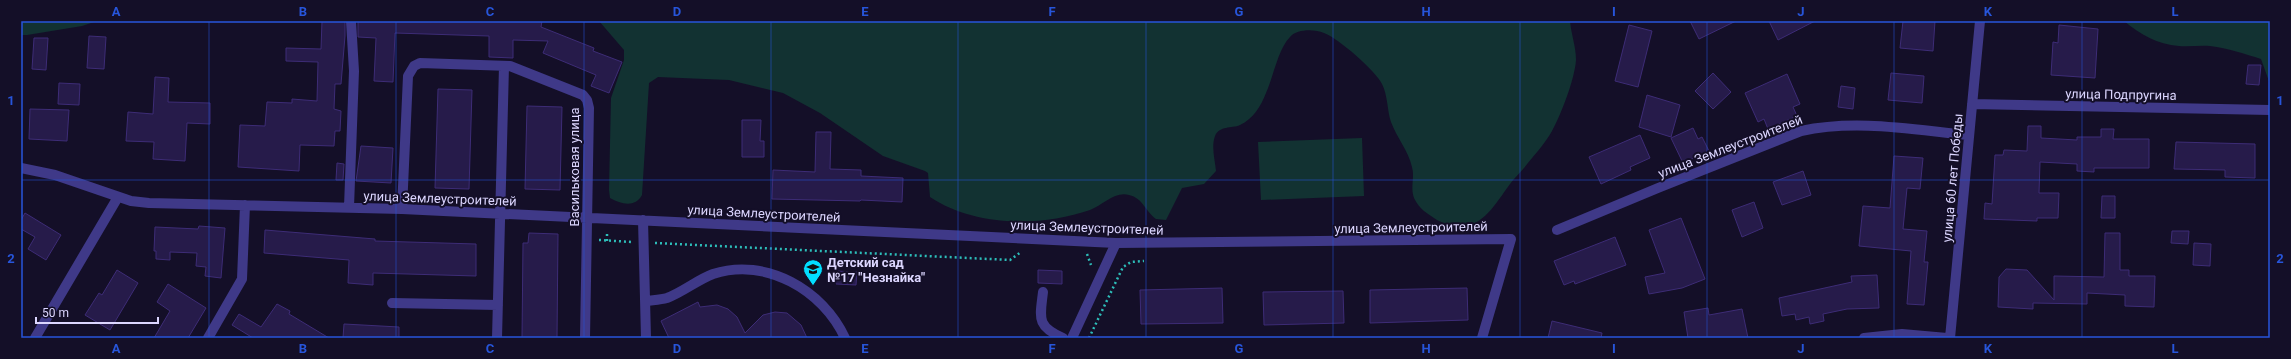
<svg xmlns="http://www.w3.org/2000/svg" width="2291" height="359" font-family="Roboto,sans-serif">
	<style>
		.green { fill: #123232 }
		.building { fill: #261b4a; stroke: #3d2c76 }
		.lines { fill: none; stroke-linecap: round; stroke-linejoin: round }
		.path { stroke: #2dbdb9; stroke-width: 2.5; stroke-dasharray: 2 3; stroke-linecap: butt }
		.minor { stroke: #3f3988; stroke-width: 10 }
		.grid { fill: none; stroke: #2755da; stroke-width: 1; stroke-opacity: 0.55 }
		.labels { text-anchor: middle; stroke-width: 4; stroke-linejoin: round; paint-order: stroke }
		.street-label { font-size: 13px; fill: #dcd6ff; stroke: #140f28 }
		.poi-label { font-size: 13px; font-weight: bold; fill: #dcd6ff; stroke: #140f28; text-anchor: start }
		.neatline { fill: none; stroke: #2755da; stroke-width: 1.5 }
		.grid-label { font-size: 13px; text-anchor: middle; font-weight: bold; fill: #2755da }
	</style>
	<rect width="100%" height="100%" fill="#140f28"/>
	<path class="green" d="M 21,21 L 97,21 L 82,26 L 27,35 L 21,35 Z
		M 599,21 L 1570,21 C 1571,34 1576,46 1576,60 C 1575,78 1561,115 1552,131 C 1545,144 1533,156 1524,168 C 1520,173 1514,178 1510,184 C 1491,210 1476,240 1437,220 C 1428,214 1419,209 1414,198 C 1410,187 1415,177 1412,167 C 1408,150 1397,138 1391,122 C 1387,110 1388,96 1382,84 C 1376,71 1338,38 1324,33 C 1314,29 1297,29 1290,37 C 1278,49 1273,78 1266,93 C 1261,106 1253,119 1240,125 C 1231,129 1220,125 1215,136 C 1211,147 1215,160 1216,171 L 1204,184 L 1182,188 L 1166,220 L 1156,219 C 1145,211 1143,198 1129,195 C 1115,191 1103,205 1090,210 C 1041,227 975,227 930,197 L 928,173 L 925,171 L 883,156 L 820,113 L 783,93 L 729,80 L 658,77 L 649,83 L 642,195 C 635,208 621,204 610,198 L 609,190 L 611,98 L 624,60 L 624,50 Z
		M 2124,21 L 2270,21 L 2270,84 L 2261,59 C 2245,54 2228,48 2210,46 C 2200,45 2189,47 2179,46 C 2157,44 2141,35 2124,21 Z
		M 1362,138 L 1364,196 L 1261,200 L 1258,142 Z"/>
	<path class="building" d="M 322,21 L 345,21 L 345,36 L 341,84 L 335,84 L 334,109 L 341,111 L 340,131 L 335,131 L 334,146 L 300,145 L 299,171 L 238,167 L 240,125 L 265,126 L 267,102 L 292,103 L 292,99 L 317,101 L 318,62 L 286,61 L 286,48 L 321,49 Z
		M 542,21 L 541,27 L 594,48 L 593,51 L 622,62 L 609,93 L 591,86 L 596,75 L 543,53 L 548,41 L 513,40 L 513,58 L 489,57 L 489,36 L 395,33 L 393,82 L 374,81 L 376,38 L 358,37 L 358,22 Z
		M 1690,21 L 1736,21 L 1699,39 Z
		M 1769,21 L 1815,21 L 1778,40 Z
		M 1903,21 L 1935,21 L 1933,51 L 1900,48 Z
		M 1629,25 L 1652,31 L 1638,87 L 1615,81 Z
		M 2059,25 L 2098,29 L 2095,78 L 2051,75 L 2053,42 L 2058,43 Z
		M 89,36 L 106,37 L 104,69 L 87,68 Z
		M 34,38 L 48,38 L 46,70 L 32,69 Z
		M 2248,65 L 2261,65 L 2259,85 L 2246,84 Z
		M 1713,73 L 1731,92 L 1713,109 L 1695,91 Z
		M 1891,73 L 1924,76 L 1922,103 L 1888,100 Z
		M 1787,74 L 1800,104 L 1793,107 L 1797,116 L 1768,129 L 1764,119 L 1758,122 L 1745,93 Z
		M 155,77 L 169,78 L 168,102 L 210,103 L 210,124 L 187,123 L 185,161 L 153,159 L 154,142 L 126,141 L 128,112 L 153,114 Z
		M 59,83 L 80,84 L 79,105 L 58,104 Z
		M 1841,86 L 1855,88 L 1853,109 L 1838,107 Z
		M 438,89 L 472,90 L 469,189 L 435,188 Z
		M 1647,95 L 1680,105 L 1671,137 L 1639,127 Z
		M 527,106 L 562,107 L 560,190 L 525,189 Z
		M 30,109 L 69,110 L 67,141 L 29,139 Z
		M 742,120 L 761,120 L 760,141 L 764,141 L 764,157 L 742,157 Z
		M 2028,126 L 2041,126 L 2041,138 L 2077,140 L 2077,137 L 2101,137 L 2101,129 L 2114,129 L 2113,139 L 2149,139 L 2149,168 L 2094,168 L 2094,172 L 2077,171 L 2077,164 L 2040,162 L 2039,193 L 2059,193 L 2058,218 L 2037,218 L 2037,221 L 1984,219 L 1985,203 L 1992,204 L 1995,155 L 2003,155 L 2004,150 L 2027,151 Z
		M 1693,128 L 1698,139 L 1702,137 L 1709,151 L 1683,163 L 1671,138 Z
		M 816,132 L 831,132 L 830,169 L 861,170 L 861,176 L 903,178 L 902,202 L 861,200 L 860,201 L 772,199 L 773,170 L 815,172 Z
		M 1640,135 L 1650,158 L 1630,167 L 1631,170 L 1601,184 L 1589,157 Z
		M 2176,142 L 2255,144 L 2255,178 L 2225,177 L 2225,170 L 2174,169 Z
		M 361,146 L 393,148 L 391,183 L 356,181 Z
		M 1894,156 L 1923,158 L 1920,189 L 1907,188 L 1903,229 L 1927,231 L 1924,262 L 1928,262 L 1924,305 L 1907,304 L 1911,251 L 1859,246 L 1863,206 L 1890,208 Z
		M 337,163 L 344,164 L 343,180 L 336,180 Z
		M 1803,171 L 1811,195 L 1782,205 L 1773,182 Z
		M 2102,196 L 2115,196 L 2115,218 L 2101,218 Z
		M 1754,202 L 1763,228 L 1742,237 L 1732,210 Z
		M 25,213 L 61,235 L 46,260 L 28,249 L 35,237 L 21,229 L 21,220 Z
		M 1681,218 L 1705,279 L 1682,288 L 1649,294 L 1645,277 L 1665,273 L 1649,230 Z
		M 199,226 L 225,228 L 221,278 L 205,276 L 206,267 L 196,266 L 197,253 L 170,252 L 170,260 L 156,259 L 156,251 L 154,251 L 155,227 L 198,229 Z
		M 265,230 L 375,239 L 375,241 L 476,244 L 476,276 L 373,273 L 373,285 L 348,283 L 349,260 L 264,253 Z
		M 2172,231 L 2189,231 L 2188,244 L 2171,243 Z
		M 529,233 L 558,234 L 557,338 L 522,338 L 523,243 L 528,243 Z
		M 2105,233 L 2120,233 L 2120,270 L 2129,270 L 2129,276 L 2155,276 L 2154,307 L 2125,306 L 2125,295 L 2087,293 L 2087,304 L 2033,303 L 2033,309 L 1998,307 L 1999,277 L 2006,269 L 2027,270 L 2054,300 L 2054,276 L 2104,277 Z
		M 1615,237 L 1626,265 L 1575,284 L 1574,281 L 1564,285 L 1554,261 Z
		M 2194,243 L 2211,244 L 2210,266 L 2193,265 Z
		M 117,270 L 138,283 L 110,330 L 85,315 L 99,293 L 102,295 Z
		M 1038,270 L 1062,271 L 1062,284 L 1038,283 Z
		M 836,271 L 857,272 L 856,285 L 836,284 Z
		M 1877,275 L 1879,308 L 1847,309 L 1823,314 L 1824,321 L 1810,324 L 1809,317 L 1796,320 L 1795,314 L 1782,316 L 1779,298 L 1852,282 L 1851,276 Z
		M 168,284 L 206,308 L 188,338 L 154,338 L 170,311 L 157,302 Z
		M 1222,288 L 1223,323 L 1141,324 L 1140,290 Z
		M 1467,288 L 1468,320 L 1370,323 L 1370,290 Z
		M 1343,291 L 1344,323 L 1264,325 L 1263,292 Z
		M 698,302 L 700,307 L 717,305 L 728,309 L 737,317 L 745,333 L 763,315 L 775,312 L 787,313 L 801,325 L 807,338 L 669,338 L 661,321 Z
		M 277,304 L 290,311 L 289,314 L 329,338 L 253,338 L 232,325 L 239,314 L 261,327 Z
		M 1708,308 L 1709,315 L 1742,309 L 1748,338 L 1688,338 L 1684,312 Z
		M 1552,321 L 1602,333 L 1601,338 L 1548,338 Z
		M 344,324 L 399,327 L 399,338 L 343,338 Z"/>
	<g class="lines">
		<path class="path" d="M 1050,225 L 1087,227 L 1087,230
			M 599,240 L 632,242
			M 607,241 L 607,231
			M 655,243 L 1010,260 L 1021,252
			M 1087,254 L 1091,265
			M 1089,338 L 1123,267 L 1131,262 L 1144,261"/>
		<path class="minor" d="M 1972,104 L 2270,110
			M 21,168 L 55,175 L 131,201 L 149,203 L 402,209 L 1116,243 L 1511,239 L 1482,338
			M 349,207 L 354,71 L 351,21
			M 402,209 L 408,76 L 414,66 L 420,63 L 510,66 L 583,95 L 587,100 L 589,108 L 585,338
			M 643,220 L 646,338
			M 1557,230 L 1658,188 L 1801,131 C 1857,119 1914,130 1969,135
			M 1043,292 C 1040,318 1036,326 1063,338
			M 646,301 C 653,300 660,300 667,298 C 683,292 697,280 713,274 C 766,257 823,290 845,338
			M 392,303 L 498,305
			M 35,338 L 118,197
			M 208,338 L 242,279 L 245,205
			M 497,338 L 504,66
			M 1072,338 L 1116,243
			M 1864,338 L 1902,334 L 1947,338
			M 1950,338 L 1980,21"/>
	</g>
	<path class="grid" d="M 209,21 L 209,338M 396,21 L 396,338M 584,21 L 584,338M 771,21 L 771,338M 958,21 L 958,338M 1146,21 L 1146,338M 1333,21 L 1333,338M 1520,21 L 1520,338M 1707,21 L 1707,338M 1894,21 L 1894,338M 2082,21 L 2082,338M 21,180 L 2270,180"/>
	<defs>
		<symbol id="school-pin" viewBox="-11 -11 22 30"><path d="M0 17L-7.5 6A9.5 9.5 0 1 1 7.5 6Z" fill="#02deff" stroke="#140f28"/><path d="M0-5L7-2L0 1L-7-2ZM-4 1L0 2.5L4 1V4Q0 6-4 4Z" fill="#111"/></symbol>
	</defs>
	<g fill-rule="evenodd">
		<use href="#school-pin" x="802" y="258" width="22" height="30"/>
	</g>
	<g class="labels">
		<g class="street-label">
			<text transform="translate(2121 94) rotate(1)" y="5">улица Подпругина</text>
			<text transform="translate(1730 146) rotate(-21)" y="5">улица Землеустроителей</text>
			<text transform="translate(574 167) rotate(-90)" y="5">Васильковая улица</text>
			<text transform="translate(1952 178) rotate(-85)" y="5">улица 60 лет Победы</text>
			<text transform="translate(440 198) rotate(2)" y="5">улица Землеустроителей</text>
			<text transform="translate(764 213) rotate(3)" y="5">улица Землеустроителей</text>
			<text transform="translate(1087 227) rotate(2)" y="5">улица Землеустроителей</text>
			<text transform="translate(1411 227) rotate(-1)" y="5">улица Землеустроителей</text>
		</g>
		<g class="poi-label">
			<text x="827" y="267">Детский сад<tspan x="827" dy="15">№17 "Незнайка"</tspan></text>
		</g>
	</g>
	<rect width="2291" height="359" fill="none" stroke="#140f28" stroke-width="44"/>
	<path d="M36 317v6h122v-6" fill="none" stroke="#dcd6ff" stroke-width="2"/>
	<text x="42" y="317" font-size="12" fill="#dcd6ff" stroke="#140f28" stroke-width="3" paint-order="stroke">50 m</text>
	<rect x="22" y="22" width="2247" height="315" class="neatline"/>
	<g class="grid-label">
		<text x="116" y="16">A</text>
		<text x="303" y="16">B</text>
		<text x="490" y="16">C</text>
		<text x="677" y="16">D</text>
		<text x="865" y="16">E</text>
		<text x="1052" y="16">F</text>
		<text x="1239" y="16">G</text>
		<text x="1426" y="16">H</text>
		<text x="1614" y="16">I</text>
		<text x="1801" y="16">J</text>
		<text x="1988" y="16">K</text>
		<text x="2175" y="16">L</text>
		<text x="11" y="105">1</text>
		<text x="2280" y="105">1</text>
		<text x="11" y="263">2</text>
		<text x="2280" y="263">2</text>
		<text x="116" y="353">A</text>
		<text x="303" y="353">B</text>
		<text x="490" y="353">C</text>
		<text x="677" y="353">D</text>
		<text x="865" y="353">E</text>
		<text x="1052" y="353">F</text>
		<text x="1239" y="353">G</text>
		<text x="1426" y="353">H</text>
		<text x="1614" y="353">I</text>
		<text x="1801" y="353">J</text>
		<text x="1988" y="353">K</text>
		<text x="2175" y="353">L</text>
	</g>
</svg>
